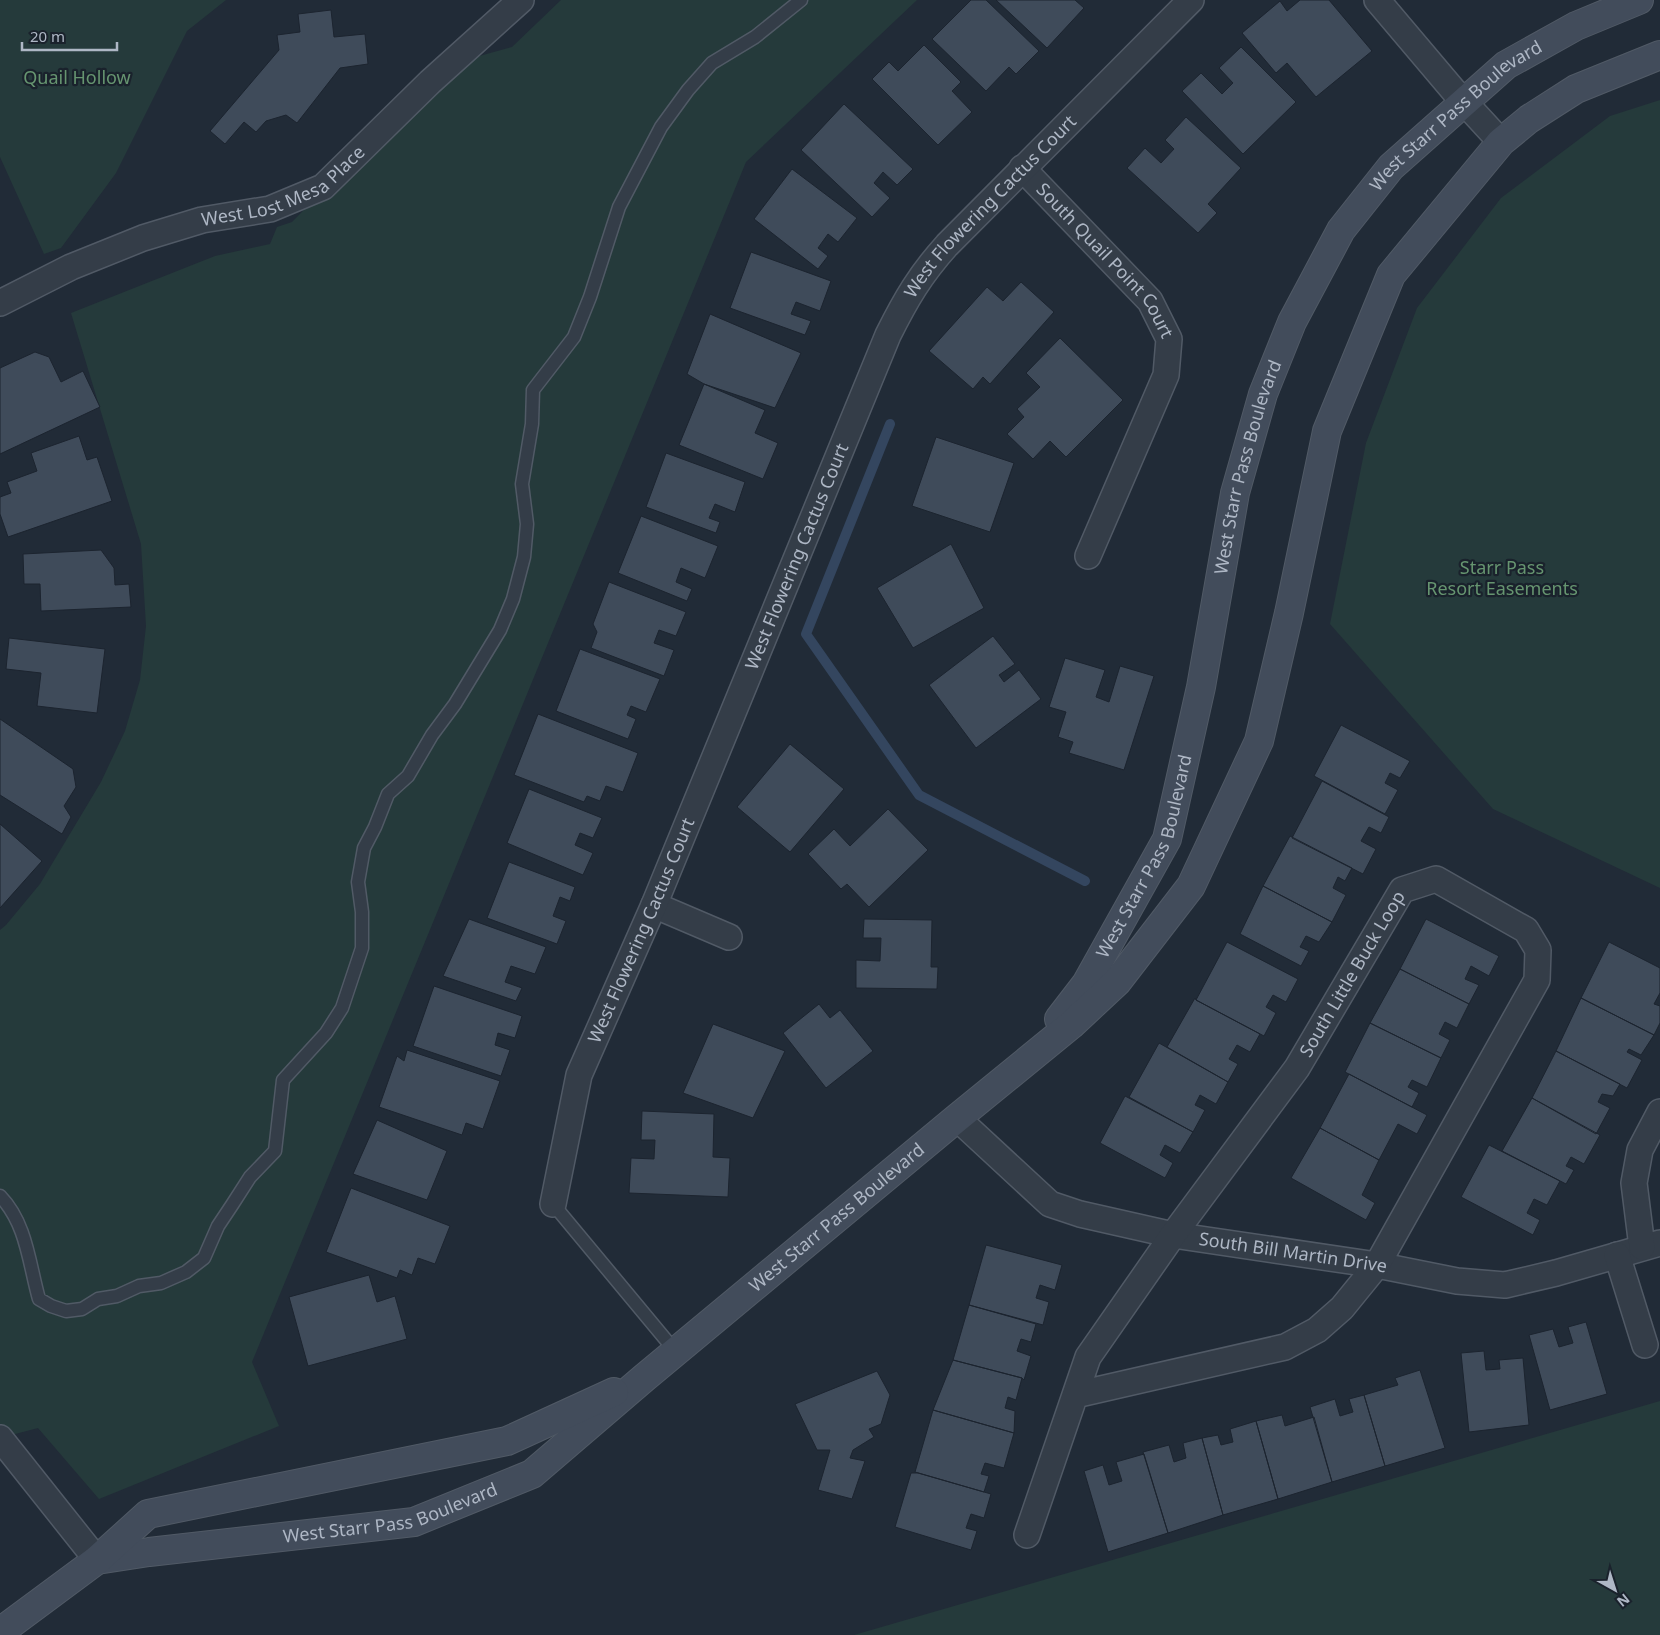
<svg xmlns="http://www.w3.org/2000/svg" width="1660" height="1635" font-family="'Noto Sans',sans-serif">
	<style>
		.green { fill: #253a3b }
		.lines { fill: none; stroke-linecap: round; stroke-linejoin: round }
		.stream { stroke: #34465f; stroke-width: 10 }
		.building { fill: #3f4b5a; stroke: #1c242f }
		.lane-casing { stroke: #515a66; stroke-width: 15 }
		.street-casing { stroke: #515a66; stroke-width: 28 }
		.secondary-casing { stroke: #515a66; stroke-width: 30 }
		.lane { stroke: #343d48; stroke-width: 12 }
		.street { stroke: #343d48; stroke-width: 25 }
		.secondary { stroke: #424c5b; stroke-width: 28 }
		.labels { text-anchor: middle; stroke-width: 4.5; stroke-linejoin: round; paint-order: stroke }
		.park-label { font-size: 18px; fill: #669570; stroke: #1a222c }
		.street-label { font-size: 18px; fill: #aeb7c5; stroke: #1a222c }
	</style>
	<rect width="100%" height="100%" fill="#212b37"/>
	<path class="green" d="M 0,0 L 226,0 L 187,31 L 116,173 L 61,248 L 44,254 L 0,157 Z
		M 561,0 L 917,0 L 746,162 L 252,1362 L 279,1426 L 99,1499 L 38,1428 L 0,1438 L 0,930 L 6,925 L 40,884 L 101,782 L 125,731 L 140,680 L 146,626 L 141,544 L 71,313 L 215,256 L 270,244 L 277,227 L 292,222 L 430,82 L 451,64 L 512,47 Z
		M 1660,100 L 1660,888 L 1493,809 L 1330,624 L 1366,443 L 1417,308 L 1501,198 L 1610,116 Z
		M 1660,1401 L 1660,1635 L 854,1635 Z"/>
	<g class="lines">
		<path class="stream" d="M 890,424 L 806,634 L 919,795 L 1085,881"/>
	</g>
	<path class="building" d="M 971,0 L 986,0 L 1039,51 L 1016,74 L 1009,67 L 986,91 L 932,39 Z
		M 996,0 L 1075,0 L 1084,8 L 1047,48 Z
		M 1300,0 L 1329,0 L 1372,51 L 1316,97 L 1287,63 L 1276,73 L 1242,33 L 1280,1 L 1287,11 Z
		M 331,10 L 334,37 L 365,34 L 368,64 L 340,68 L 297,123 L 286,115 L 266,121 L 256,132 L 244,122 L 225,144 L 210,131 L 279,50 L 277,35 L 300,32 L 298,14 Z
		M 924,45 L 961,82 L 952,91 L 972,112 L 938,145 L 872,79 L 889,62 L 898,71 Z
		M 1241,47 L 1296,102 L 1243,154 L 1182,91 L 1201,73 L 1222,94 L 1233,83 L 1219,68 Z
		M 844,104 L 913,169 L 897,185 L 883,172 L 874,183 L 890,198 L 872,217 L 801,150 Z
		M 1186,117 L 1241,168 L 1208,204 L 1217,213 L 1198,233 L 1127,168 L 1145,148 L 1161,163 L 1174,149 L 1165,140 Z
		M 792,169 L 857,218 L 838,242 L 828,234 L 818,248 L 828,256 L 818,269 L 754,219 Z
		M 751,252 L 831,281 L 820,311 L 796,302 L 791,314 L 811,321 L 805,335 L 730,308 Z
		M 1021,282 L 1054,312 L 990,384 L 983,377 L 973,389 L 929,351 L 987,287 L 1003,301 Z
		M 710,314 L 801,353 L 775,408 L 704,384 L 687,374 Z
		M 1060,338 L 1123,400 L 1066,457 L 1050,441 L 1033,459 L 1007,434 L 1024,417 L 1017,409 L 1040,387 L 1026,373 Z
		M 35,352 L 49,357 L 61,382 L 83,371 L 100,407 L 0,454 L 0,368 Z
		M 704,384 L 765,410 L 755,433 L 778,443 L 763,479 L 679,445 Z
		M 79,436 L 87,460 L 97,457 L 112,501 L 8,537 L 0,514 L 0,497 L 11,493 L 7,482 L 37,471 L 31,453 Z
		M 936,437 L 1014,463 L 990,532 L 912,506 Z
		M 666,453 L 745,482 L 735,512 L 715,504 L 709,518 L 720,522 L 716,533 L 646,507 Z
		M 641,516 L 718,546 L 705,578 L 681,568 L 676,582 L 692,589 L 687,601 L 618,573 Z
		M 951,544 L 984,608 L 913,648 L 877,588 Z
		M 101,550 L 114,568 L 115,585 L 129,584 L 131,607 L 41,611 L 40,584 L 24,584 L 23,554 Z
		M 609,582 L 686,612 L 676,636 L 659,630 L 654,643 L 674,650 L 664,676 L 591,648 L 597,632 L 593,624 Z
		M 993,636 L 1015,664 L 999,675 L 1004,682 L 1019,670 L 1041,699 L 976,748 L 929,685 Z
		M 9,638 L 105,649 L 97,713 L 37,706 L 41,673 L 6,669 Z
		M 580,649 L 660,679 L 646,712 L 631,706 L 627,715 L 636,719 L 628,739 L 556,711 Z
		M 1065,658 L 1105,670 L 1096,697 L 1109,702 L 1120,666 L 1154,676 L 1124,770 L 1069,753 L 1073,742 L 1058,737 L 1066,712 L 1049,707 Z
		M 538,714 L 638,753 L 623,792 L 606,786 L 600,801 L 587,796 L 584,802 L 514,775 Z
		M 0,719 L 73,769 L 76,787 L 64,806 L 71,817 L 62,834 L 0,795 Z
		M 1341,725 L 1410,761 L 1400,778 L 1390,773 L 1385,783 L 1398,790 L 1385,814 L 1314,776 Z
		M 790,744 L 844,789 L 790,852 L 737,807 Z
		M 1322,781 L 1389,817 L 1381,833 L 1369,827 L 1361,841 L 1376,849 L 1363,874 L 1292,838 Z
		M 529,789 L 602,818 L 593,838 L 580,833 L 575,845 L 593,853 L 583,875 L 507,843 Z
		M 888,809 L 928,850 L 869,907 L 847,884 L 841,889 L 808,854 L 834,829 L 850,846 Z
		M 0,824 L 42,861 L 0,908 Z
		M 1290,836 L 1352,868 L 1345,881 L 1338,877 L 1333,888 L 1346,895 L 1332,922 L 1263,886 Z
		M 509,862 L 575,887 L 570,901 L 560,897 L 553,916 L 566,921 L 557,944 L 487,918 Z
		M 1263,886 L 1332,922 L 1319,942 L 1306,936 L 1300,947 L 1309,951 L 1301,966 L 1240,934 Z
		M 469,919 L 546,947 L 535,974 L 511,966 L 505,982 L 522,988 L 516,1001 L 443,976 Z
		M 864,919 L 932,920 L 931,967 L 938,967 L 937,989 L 856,988 L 856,960 L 880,961 L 881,938 L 863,938 Z
		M 1426,919 L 1499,956 L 1489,976 L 1471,966 L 1465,979 L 1479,985 L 1469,1004 L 1400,969 Z
		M 1227,942 L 1298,979 L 1286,1002 L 1273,995 L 1266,1007 L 1276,1013 L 1264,1036 L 1196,1000 Z
		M 1609,942 L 1660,968 L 1660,993 L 1654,1004 L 1660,1006 L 1660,1023 L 1654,1035 L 1581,998 Z
		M 1400,969 L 1469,1004 L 1457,1028 L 1445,1022 L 1439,1034 L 1450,1040 L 1441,1058 L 1370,1023 Z
		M 434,986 L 522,1016 L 515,1038 L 498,1033 L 495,1045 L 510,1050 L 501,1076 L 413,1046 Z
		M 1195,998 L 1196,1000 L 1260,1034 L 1250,1052 L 1237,1045 L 1229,1059 L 1238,1064 L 1228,1082 L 1167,1047 Z
		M 1581,998 L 1654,1035 L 1641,1055 L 1629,1049 L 1627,1052 L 1642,1060 L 1627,1088 L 1556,1051 Z
		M 819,1004 L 830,1018 L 840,1010 L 873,1051 L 826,1088 L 783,1033 Z
		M 1370,1023 L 1441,1058 L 1427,1087 L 1412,1080 L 1408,1087 L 1419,1093 L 1412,1107 L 1345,1072 Z
		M 713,1024 L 785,1051 L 753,1118 L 683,1093 Z
		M 1159,1043 L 1228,1082 L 1216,1104 L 1200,1095 L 1195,1105 L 1205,1110 L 1193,1132 L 1129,1097 Z
		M 407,1050 L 500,1081 L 483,1129 L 466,1123 L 462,1135 L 379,1107 L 397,1056 L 404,1061 Z
		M 1556,1051 L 1620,1084 L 1613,1096 L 1602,1094 L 1598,1102 L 1610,1108 L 1596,1134 L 1532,1098 Z
		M 1349,1074 L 1427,1115 L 1417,1134 L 1398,1124 L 1379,1160 L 1320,1128 Z
		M 1125,1096 L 1193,1132 L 1180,1153 L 1165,1145 L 1160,1155 L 1173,1163 L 1165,1178 L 1100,1143 Z
		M 1532,1098 L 1600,1135 L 1584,1164 L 1571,1157 L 1566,1166 L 1574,1170 L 1566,1184 L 1502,1151 Z
		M 642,1111 L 714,1114 L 713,1157 L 730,1158 L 728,1197 L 629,1193 L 631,1158 L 654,1159 L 655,1140 L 641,1140 Z
		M 377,1120 L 447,1151 L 427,1200 L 353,1174 Z
		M 1320,1128 L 1379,1160 L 1362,1195 L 1375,1203 L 1366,1220 L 1291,1178 Z
		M 1489,1145 L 1560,1181 L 1547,1205 L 1534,1199 L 1527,1213 L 1540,1220 L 1533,1235 L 1461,1197 Z
		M 351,1188 L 450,1226 L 435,1264 L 418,1258 L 412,1275 L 400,1270 L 397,1278 L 326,1252 Z
		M 986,1245 L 1062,1265 L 1055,1290 L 1040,1285 L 1036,1298 L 1049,1302 L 1043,1325 L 969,1305 Z
		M 369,1275 L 377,1302 L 395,1296 L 407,1339 L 308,1366 L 289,1297 Z
		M 969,1305 L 1036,1324 L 1031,1342 L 1021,1339 L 1017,1351 L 1031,1356 L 1024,1380 L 1022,1378 L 953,1360 Z
		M 1586,1322 L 1607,1394 L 1550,1410 L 1529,1335 L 1553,1329 L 1559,1347 L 1573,1343 L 1568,1327 Z
		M 1484,1351 L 1486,1370 L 1500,1369 L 1499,1360 L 1523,1358 L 1529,1425 L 1469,1432 L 1461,1353 Z
		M 953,1360 L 1022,1378 L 1016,1400 L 1008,1397 L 1005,1408 L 1015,1411 L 1014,1433 L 933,1410 Z
		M 1420,1370 L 1445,1448 L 1385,1466 L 1364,1395 L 1398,1385 L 1395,1378 Z
		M 877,1371 L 890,1395 L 881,1424 L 869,1429 L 874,1437 L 853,1450 L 850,1458 L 865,1461 L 852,1499 L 818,1490 L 830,1450 L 817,1450 L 795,1404 Z
		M 1364,1395 L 1385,1466 L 1332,1482 L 1310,1407 L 1335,1399 L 1340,1416 L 1353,1412 L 1349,1399 Z
		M 933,1410 L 1014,1433 L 1004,1468 L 985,1463 L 981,1474 L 989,1476 L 984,1492 L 915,1472 Z
		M 1282,1415 L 1285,1426 L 1314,1417 L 1332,1482 L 1278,1499 L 1256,1421 Z
		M 1256,1421 L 1278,1499 L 1223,1515 L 1202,1438 L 1218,1435 L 1221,1445 L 1233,1442 L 1230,1429 Z
		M 1202,1438 L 1223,1515 L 1168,1533 L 1143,1452 L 1169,1445 L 1174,1462 L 1186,1458 L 1183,1443 Z
		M 1144,1454 L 1168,1533 L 1108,1552 L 1084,1471 L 1103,1465 L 1109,1485 L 1122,1481 L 1116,1462 Z
		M 911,1473 L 918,1473 L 991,1494 L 984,1518 L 971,1514 L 966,1528 L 977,1531 L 971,1550 L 895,1527 Z"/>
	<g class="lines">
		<defs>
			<path id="lane" d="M 0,1196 C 27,1224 29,1264 39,1299 L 51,1306 L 66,1311 L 82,1309 L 98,1299 L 117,1296 L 139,1286 L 161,1283 L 186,1272 L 204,1258 L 218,1226 L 232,1205 L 250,1177 L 275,1151 L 283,1080 L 326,1033 L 342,1008 L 362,948 L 362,912 L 358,882 L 364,848 L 375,827 L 388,794 L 408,776 L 432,735 L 455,704 L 500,630 L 513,599 L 524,557 L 527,524 L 522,484 L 532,424 L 533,390 L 574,337 L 590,297 L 619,207 L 661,127 L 688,90 L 712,63 L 755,37 L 801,0
				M 553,1204 L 676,1352"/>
			<g id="street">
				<path d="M 1377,0 L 1454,91 L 1501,142"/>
				<path id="s1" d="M 1022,168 L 1150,301 L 1169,339 L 1166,375 L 1088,556"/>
				<path id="s2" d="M 0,303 L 71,267 L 143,238 L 202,220 L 270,209 L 323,187 L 430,82 L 521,0"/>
				<path d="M 654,905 L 729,937"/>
				<path id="s3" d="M 957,1118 L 1050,1204 L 1080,1214 L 1173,1235 L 1377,1265 L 1457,1281 L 1505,1285 L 1556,1273 L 1660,1243"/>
				<path id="s4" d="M 553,1204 L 579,1075 L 654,905 L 888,335 C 906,299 920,275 947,245 L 1191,0"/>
				<path d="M 1642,1247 L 1634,1183 L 1640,1150 L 1660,1112"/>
				<path d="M 1617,1255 L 1645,1345"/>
				<path d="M 0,1438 L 97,1560"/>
				<path id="s5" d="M 1027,1535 L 1088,1357 L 1173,1235 L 1297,1068 L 1402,890 L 1436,879 L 1526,930 L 1538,950 L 1537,980 L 1377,1265 L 1342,1308 L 1317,1330 L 1285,1347 L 1075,1395"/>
			</g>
			<g id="secondary">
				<path id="s6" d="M 1059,1019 L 1086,984 L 1167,839 L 1201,687 L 1235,493 L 1263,394 L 1292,322 L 1341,230 L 1391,167 L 1506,65 L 1576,26 L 1639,0"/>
				<path id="s7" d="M 97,1560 L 149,1552 L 414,1522 L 532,1474 L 644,1378 L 957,1118 L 1071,1025 L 1117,982 L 1191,886 L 1259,741 L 1289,613 L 1327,431 L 1391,275 L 1501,142 L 1529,119 L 1576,89 L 1660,55"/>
				<path d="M 0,1632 L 97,1560 L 148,1514 L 507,1441 L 614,1392"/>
			</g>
		</defs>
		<use href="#lane" class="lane-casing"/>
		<use href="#street" class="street-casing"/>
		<use href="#secondary" class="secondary-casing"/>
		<use href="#lane" class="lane"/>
		<use href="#street" class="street"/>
		<use href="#secondary" class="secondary"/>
	</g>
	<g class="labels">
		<g class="park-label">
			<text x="77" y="84">Quail Hollow</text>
			<text x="1502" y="574">Starr Pass<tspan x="1502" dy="21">Resort Easements</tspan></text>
		</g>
		<g class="street-label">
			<text dy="6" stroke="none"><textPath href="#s6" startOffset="1011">West Starr Pass Boulevard</textPath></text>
			<text dy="6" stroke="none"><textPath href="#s2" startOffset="309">West Lost Mesa Place</textPath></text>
			<text dy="6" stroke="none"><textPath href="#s4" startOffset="1099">West Flowering Cactus Court</textPath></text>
			<text dy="6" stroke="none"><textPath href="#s1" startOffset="125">South Quail Point Court</textPath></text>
			<text dy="6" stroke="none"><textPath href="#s6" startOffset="591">West Starr Pass Boulevard</textPath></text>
			<text dy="6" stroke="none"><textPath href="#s4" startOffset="694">West Flowering Cactus Court</textPath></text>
			<text dy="6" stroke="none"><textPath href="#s6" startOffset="186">West Starr Pass Boulevard</textPath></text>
			<text dy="6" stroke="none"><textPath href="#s4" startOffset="289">West Flowering Cactus Court</textPath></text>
			<text dy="6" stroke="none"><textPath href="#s5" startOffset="654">South Little Buck Loop</textPath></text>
			<text dy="6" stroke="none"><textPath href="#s7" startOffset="845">West Starr Pass Boulevard</textPath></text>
			<text dy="6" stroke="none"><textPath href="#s3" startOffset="375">South Bill Martin Drive</textPath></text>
			<text dy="6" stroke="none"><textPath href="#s7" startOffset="298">West Starr Pass Boulevard</textPath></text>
		</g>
	</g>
	<g transform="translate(1615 1590) rotate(141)" stroke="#1a222c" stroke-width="4" paint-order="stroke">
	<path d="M0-4L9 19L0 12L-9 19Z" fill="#aeb7c5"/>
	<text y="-8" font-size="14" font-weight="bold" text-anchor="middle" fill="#aeb7c5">N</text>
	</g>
	<path d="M22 42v8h95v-8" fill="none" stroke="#aeb7c5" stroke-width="2.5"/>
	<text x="30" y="42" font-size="15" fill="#aeb7c5" stroke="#1a222c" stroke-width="4" paint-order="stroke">20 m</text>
</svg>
